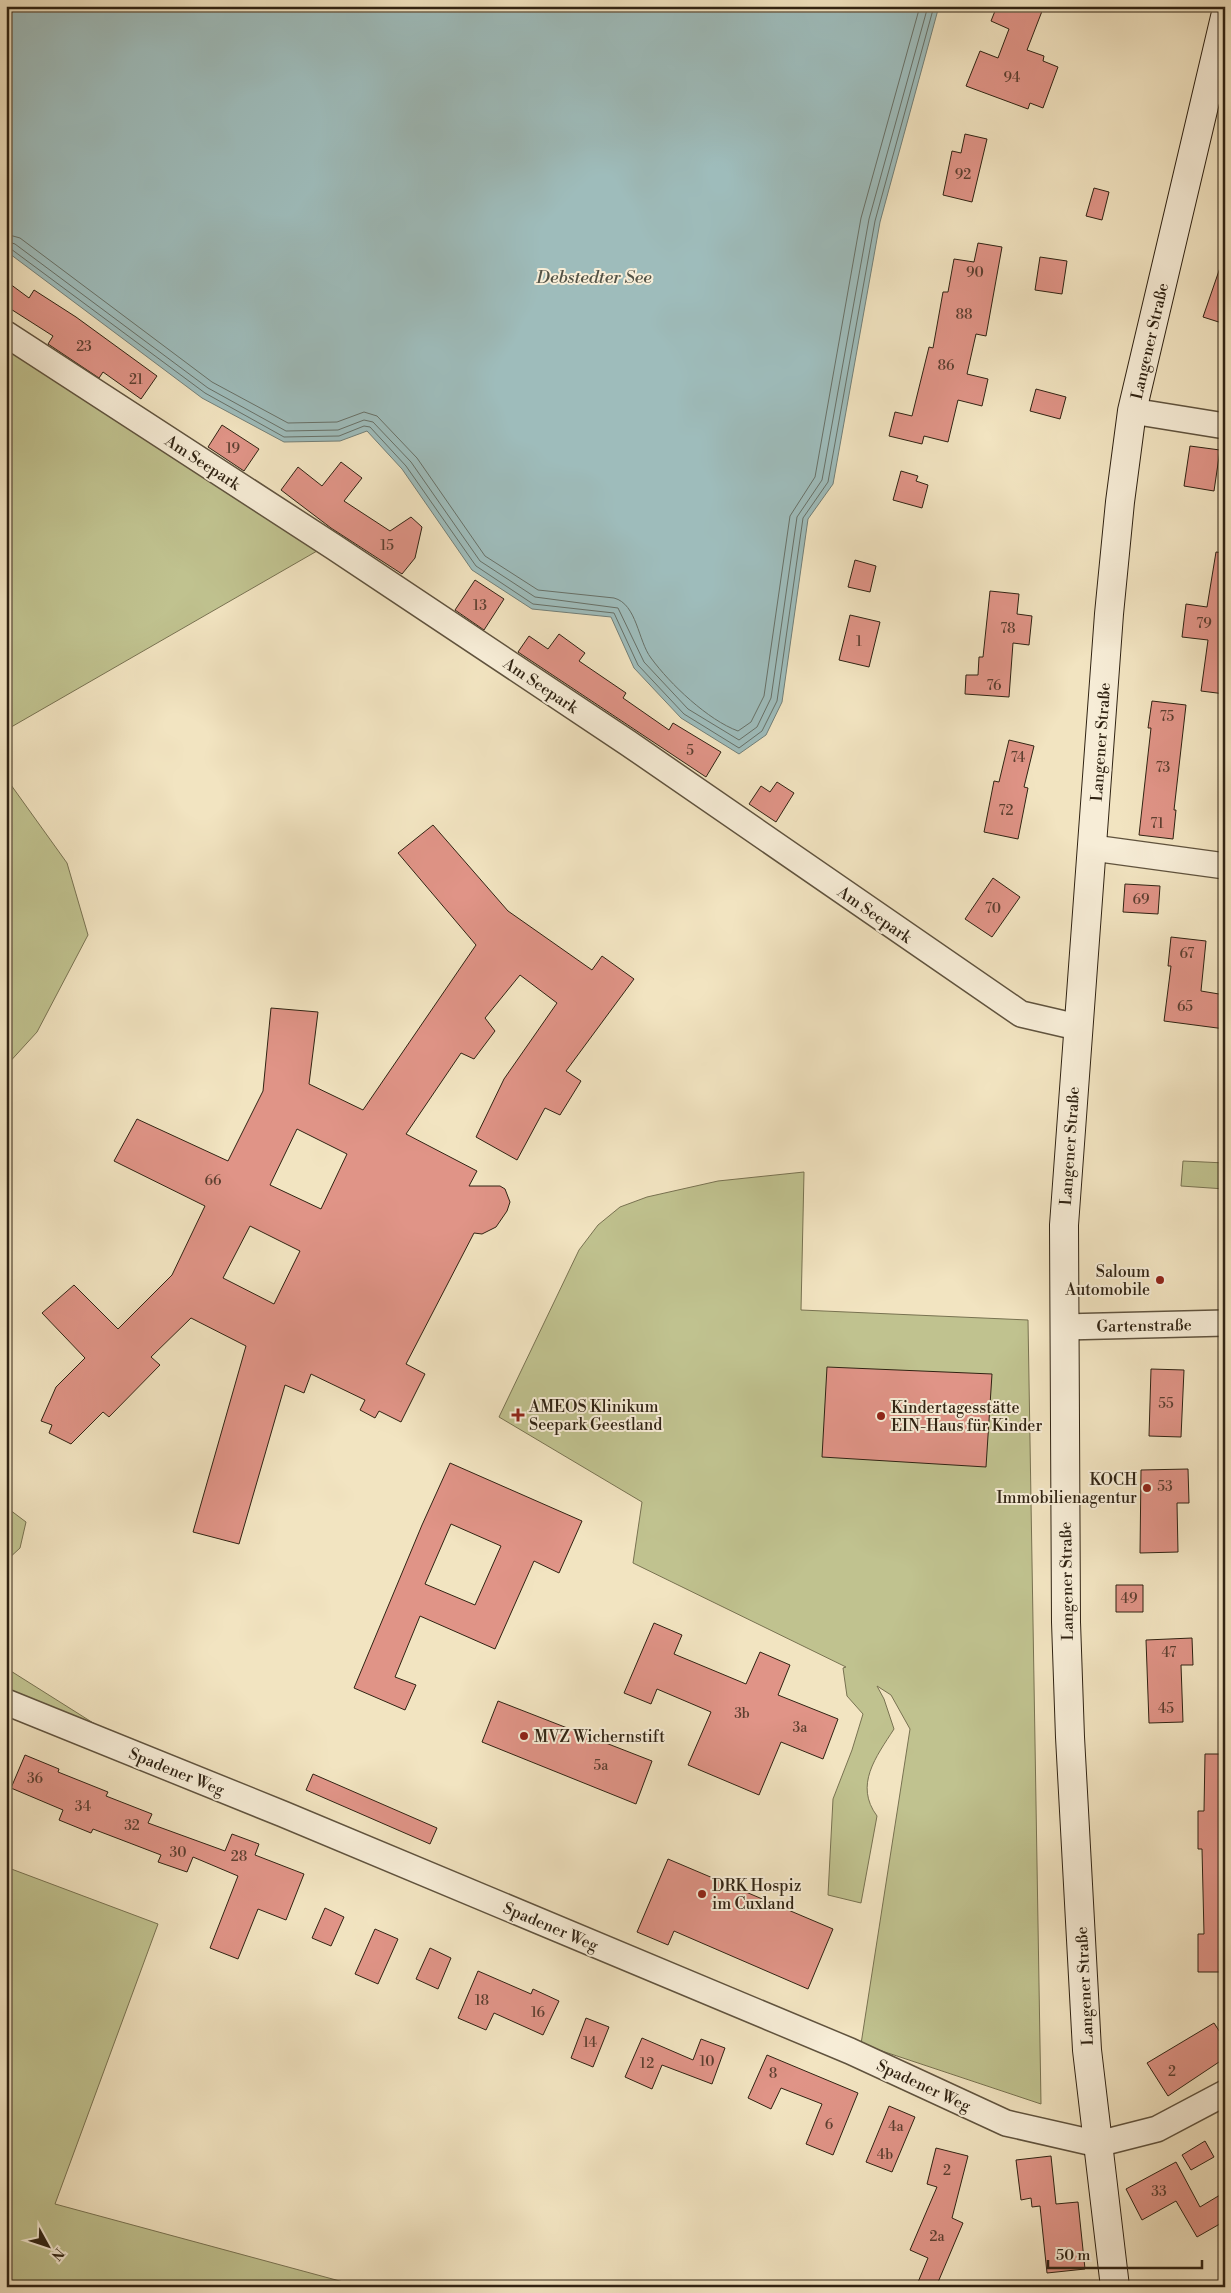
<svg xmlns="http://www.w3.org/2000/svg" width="1231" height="2293" font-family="'Libre Bodoni',serif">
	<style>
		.green { fill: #c0c28f; stroke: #787251 }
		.water { fill: #9ebcbb; stroke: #727f78 }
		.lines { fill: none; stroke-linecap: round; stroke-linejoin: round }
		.shore { stroke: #677067; stroke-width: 1 }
		.building { fill: #e09487; stroke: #302313; fill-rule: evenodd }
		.street-casing { stroke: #60533e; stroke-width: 28 }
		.secondary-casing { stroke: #302313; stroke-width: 30 }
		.street { stroke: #f7edd7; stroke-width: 25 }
		.secondary { stroke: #f7edd7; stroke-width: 28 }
		.poi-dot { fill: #8f2418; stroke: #f7edd7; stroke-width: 2 }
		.labels { text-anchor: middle; stroke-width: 4; stroke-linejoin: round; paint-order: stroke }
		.number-label { font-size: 14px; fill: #5c3f30 }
		.street-label { font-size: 16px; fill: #302313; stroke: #f7edd7 }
		.poi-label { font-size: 16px; fill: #302313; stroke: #f7edd7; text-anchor: start }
		.water-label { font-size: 18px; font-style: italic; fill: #515145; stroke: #f7edd7 }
	</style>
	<rect width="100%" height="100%" fill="#f2e4c1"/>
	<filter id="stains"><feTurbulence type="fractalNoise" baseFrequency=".004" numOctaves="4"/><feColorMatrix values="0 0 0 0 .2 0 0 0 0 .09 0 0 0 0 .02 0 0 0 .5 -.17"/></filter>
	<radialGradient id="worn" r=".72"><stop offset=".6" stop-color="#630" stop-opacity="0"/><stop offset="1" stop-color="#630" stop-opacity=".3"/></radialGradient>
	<path class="green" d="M 6,347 L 317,551 L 6,730 Z
		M 6,778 L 67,863 L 88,935 L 37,1032 L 6,1066 Z
		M 1183,1161 L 1225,1163 L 1225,1189 L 1181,1186 Z
		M 804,1172 L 801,1310 L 1028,1320 L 1041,2104 L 861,2044 L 910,1729 L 891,1695 L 877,1686 L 884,1699 L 894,1729 C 876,1757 854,1785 877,1816 L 861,1903 L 828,1895 L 833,1799 L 852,1750 L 863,1714 L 847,1696 L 843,1668 L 846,1667 L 633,1563 L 642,1502 L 499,1417 L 579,1250 L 598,1225 L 620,1207 L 647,1197 L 718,1181 Z
		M 10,1510 L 26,1522 L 20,1548 L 6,1561 L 6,1511 Z
		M 6,1668 L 98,1726 L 6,1690 Z
		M 6,1867 L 158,1924 L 55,2204 L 362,2287 L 6,2287 Z"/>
	<path class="water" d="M 6,6 L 939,6 L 880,222 L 833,484 L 808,519 L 782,702 L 766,735 L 739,754 L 681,718 L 634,668 L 611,617 L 532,609 L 472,570 L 402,469 L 367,431 L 340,441 L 284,442 L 202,398 L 6,251 Z"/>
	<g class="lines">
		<path class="shore" d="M 6,234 L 20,238 L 212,382 L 288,423 L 337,422 L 364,412 L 377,416 L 417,458 L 485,556 L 538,590 L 614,598 C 637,604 638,641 651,658 C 670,684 708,720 738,731 L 751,722 L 764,696 L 790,516 L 815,477 L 861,218 L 920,6
			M 6,241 L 15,244 L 208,388 L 286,431 L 338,430 L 364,420 L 373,422 L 411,462 L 480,561 L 535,597 L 618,608 L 644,662 L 688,709 L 739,740 L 757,727 L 771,698 L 797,517 L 822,480 L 869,219 L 928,6
			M 6,248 L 11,249 L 205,393 L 284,437 L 339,436 L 364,426 L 370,427 L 406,466 L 476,566 L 533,604 L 614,613 L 638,665 L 684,714 L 739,748 L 762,731 L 777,701 L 803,518 L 828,482 L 875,221 L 934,6"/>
	</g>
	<path class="building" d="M 997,6 L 1044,6 L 1027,50 L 1044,56 L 1043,61 L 1058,67 L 1043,108 L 1030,103 L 1028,109 L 966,86 L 980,51 L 998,58 L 1009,29 L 991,21 Z
		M 965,134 L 987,139 L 972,202 L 943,195 L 952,151 L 961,153 Z
		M 1094,188 L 1109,192 L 1102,220 L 1086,216 Z
		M 978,243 L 1002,247 L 986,336 L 976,334 L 967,374 L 988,379 L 982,406 L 958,400 L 948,442 L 924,436 L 922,444 L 889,436 L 895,412 L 912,416 L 929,347 L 933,348 L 943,292 L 948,292 L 954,259 L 974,262 Z
		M 1040,257 L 1067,261 L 1062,294 L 1035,290 Z
		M 1222,262 L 1225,263 L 1225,324 L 1203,317 Z
		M 6,281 L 29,298 L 34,290 L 76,317 L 157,376 L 141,399 L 103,372 L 99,378 L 48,344 L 53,336 L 6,306 Z
		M 1036,389 L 1066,397 L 1060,419 L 1030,411 Z
		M 222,425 L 259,449 L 244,471 L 208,447 Z
		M 1190,446 L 1220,450 L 1214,491 L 1184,486 Z
		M 341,462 L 362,478 L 344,501 L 390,531 L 411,517 L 422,527 L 415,558 L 402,574 L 331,528 L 281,490 L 298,467 L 322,486 Z
		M 901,471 L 918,476 L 916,481 L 928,485 L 922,508 L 893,500 Z
		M 1216,552 L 1225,553 L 1225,694 L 1201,691 L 1208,640 L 1182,637 L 1186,604 L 1207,607 Z
		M 855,560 L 876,566 L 870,592 L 848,587 Z
		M 475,580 L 504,599 L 484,630 L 455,610 Z
		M 990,591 L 1019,594 L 1017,614 L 1032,616 L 1029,645 L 1013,643 L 1009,697 L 965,694 L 966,675 L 978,675 L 979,657 L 983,657 Z
		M 850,615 L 880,622 L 869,667 L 839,660 Z
		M 559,634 L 585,653 L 579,661 L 626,693 L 623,698 L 669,730 L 673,723 L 721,752 L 706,777 L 518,652 L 529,636 L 548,649 Z
		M 1152,701 L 1186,705 L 1174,810 L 1176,810 L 1173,839 L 1139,835 L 1151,728 L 1148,728 Z
		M 1009,740 L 1034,746 L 1024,787 L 1028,788 L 1018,839 L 984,832 L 994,781 L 999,782 Z
		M 777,782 L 794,793 L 776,822 L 749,804 L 761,786 L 770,792 Z
		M 433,825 L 508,911 L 592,970 L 602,956 L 634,979 L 566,1071 L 581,1081 L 560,1115 L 545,1108 L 517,1160 L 476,1137 L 504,1079 L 557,1003 L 520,975 L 485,1018 L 495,1031 L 474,1059 L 461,1053 L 406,1134 L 477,1171 L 469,1186 L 500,1186 L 505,1189 L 510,1202 L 507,1211 L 496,1227 L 482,1234 L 474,1233 L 406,1364 L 425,1374 L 401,1422 L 379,1411 L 375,1418 L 360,1410 L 365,1400 L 311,1374 L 304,1393 L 285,1385 L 239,1544 L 193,1532 L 246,1346 L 191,1318 L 151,1357 L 160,1365 L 109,1417 L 103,1412 L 71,1444 L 49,1433 L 52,1425 L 41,1421 L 56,1387 L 85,1358 L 42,1313 L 74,1285 L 118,1329 L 172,1275 L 205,1206 L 114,1161 L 137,1119 L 228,1161 L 263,1091 L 271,1008 L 318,1012 L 309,1084 L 363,1110 L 476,945 L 398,853 ZM 297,1129 L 347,1154 L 321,1209 L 270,1185 ZM 250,1226 L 300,1251 L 274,1304 L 223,1278 Z
		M 993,878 L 1020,897 L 992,937 L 965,919 Z
		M 1125,884 L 1160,886 L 1158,914 L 1123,912 Z
		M 1171,937 L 1206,941 L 1201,991 L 1225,995 L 1225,1029 L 1164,1021 L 1171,966 L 1168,966 Z
		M 827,1367 L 992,1374 L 986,1467 L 822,1457 Z
		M 1151,1369 L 1184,1370 L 1181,1437 L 1149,1436 Z
		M 450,1463 L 582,1521 L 559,1573 L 534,1561 L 495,1649 L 420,1616 L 395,1677 L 416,1685 L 405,1710 L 354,1688 L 422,1525 ZM 451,1524 L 501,1546 L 475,1605 L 425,1584 Z
		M 1188,1469 L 1189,1503 L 1177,1503 L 1178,1552 L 1140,1553 L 1141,1470 Z
		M 1116,1585 L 1143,1585 L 1143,1612 L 1116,1612 Z
		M 654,1623 L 682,1635 L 674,1654 L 746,1684 L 760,1652 L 790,1665 L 778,1695 L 838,1719 L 823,1759 L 781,1742 L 759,1795 L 688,1765 L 711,1712 L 657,1689 L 651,1704 L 624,1693 Z
		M 1192,1638 L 1193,1665 L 1181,1665 L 1183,1722 L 1149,1723 L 1146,1640 Z
		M 498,1701 L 652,1761 L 636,1804 L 482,1742 Z
		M 1205,1754 L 1225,1754 L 1225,1972 L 1198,1972 L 1198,1934 L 1204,1934 L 1202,1849 L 1198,1849 L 1198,1811 L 1204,1811 Z
		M 25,1755 L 59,1769 L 58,1772 L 108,1792 L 106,1796 L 152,1814 L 148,1823 L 225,1851 L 232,1834 L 259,1844 L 255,1855 L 304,1874 L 286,1920 L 258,1909 L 238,1959 L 210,1948 L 238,1876 L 193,1857 L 187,1872 L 158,1862 L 161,1855 L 93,1829 L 91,1833 L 59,1820 L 63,1810 L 11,1788 Z
		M 313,1774 L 437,1828 L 430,1844 L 306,1790 Z
		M 668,1859 L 833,1929 L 808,1989 L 674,1931 L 668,1945 L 637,1932 Z
		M 325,1908 L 344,1917 L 331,1946 L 312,1938 Z
		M 375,1929 L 398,1939 L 378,1984 L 355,1974 Z
		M 430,1948 L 451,1958 L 438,1989 L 416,1979 Z
		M 478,1971 L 531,1994 L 533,1989 L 559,2001 L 543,2035 L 494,2013 L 486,2030 L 458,2018 Z
		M 586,2018 L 609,2027 L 593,2067 L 571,2058 Z
		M 1214,2023 L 1225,2040 L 1225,2058 L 1168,2096 L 1147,2063 Z
		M 642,2038 L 693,2060 L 701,2039 L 725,2048 L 712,2084 L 662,2065 L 652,2089 L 625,2077 Z
		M 767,2055 L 858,2093 L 833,2155 L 806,2144 L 822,2104 L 781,2088 L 771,2109 L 748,2098 Z
		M 889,2106 L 915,2117 L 892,2172 L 866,2162 Z
		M 1205,2141 L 1214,2157 L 1191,2170 L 1182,2155 Z
		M 936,2148 L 968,2156 L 952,2218 L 963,2223 L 936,2287 L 916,2287 L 928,2258 L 910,2250 L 937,2187 L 927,2184 Z
		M 1051,2156 L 1056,2204 L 1078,2202 L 1085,2269 L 1047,2273 L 1040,2206 L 1032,2207 L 1031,2198 L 1021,2200 L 1016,2160 Z
		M 1176,2162 L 1200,2207 L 1225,2192 L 1225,2221 L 1197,2237 L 1176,2201 L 1142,2220 L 1126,2189 Z"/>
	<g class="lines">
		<defs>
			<path id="street" d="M 6,334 L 334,547 L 628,743 L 1021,1014 L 1077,1027
				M 1132,411 L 1225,426
				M 1093,848 L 1225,866
				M 1064,1327 L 1225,1323
				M 6,1702 L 283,1814 L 850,2051 L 1006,2123 L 1098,2144 L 1157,2129 L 1225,2093"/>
			<path id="secondary" d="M 1115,2287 L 1087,2050 L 1070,1737 L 1066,1622 L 1064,1225 L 1109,614 L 1120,502 L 1132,411 L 1225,17"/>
		</defs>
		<use href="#street" class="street-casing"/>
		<use href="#secondary" class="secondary-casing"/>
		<use href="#street" class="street"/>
		<use href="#secondary" class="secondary"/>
	</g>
	<g class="poi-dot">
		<circle cx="1160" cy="1280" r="5"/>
		<path d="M515.5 1407.5h5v5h5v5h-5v5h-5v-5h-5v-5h5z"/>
		<circle cx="881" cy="1416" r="5"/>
		<circle cx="1147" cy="1488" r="5"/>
		<circle cx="524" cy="1736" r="5"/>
		<circle cx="702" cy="1894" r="5"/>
	</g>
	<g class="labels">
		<g class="number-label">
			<text x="1012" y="82">94</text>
			<text x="963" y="179">92</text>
			<text x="975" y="277">90</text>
			<text x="964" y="319">88</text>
			<text x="84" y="351">23</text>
			<text x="946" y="370">86</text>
			<text x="136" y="384">21</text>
			<text x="233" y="453">19</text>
			<text x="387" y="550">15</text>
			<text x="480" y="610">13</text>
			<text x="1204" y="628">79</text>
			<text x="1008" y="633">78</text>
			<text x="859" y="646">1</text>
			<text x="994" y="690">76</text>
			<text x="1167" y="721">75</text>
			<text x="690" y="755">5</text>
			<text x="1018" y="762">74</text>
			<text x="1163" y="772">73</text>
			<text x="1006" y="815">72</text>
			<text x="1157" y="828">71</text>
			<text x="1141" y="904">69</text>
			<text x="993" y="913">70</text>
			<text x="1187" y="958">67</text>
			<text x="1185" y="1011">65</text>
			<text x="213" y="1185">66</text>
			<text x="1166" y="1408">55</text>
			<text x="1165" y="1491">53</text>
			<text x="1129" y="1603">49</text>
			<text x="1169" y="1657">47</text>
			<text x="1166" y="1713">45</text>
			<text x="742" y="1718">3b</text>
			<text x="800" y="1732">3a</text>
			<text x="601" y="1770">5a</text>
			<text x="35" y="1783">36</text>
			<text x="83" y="1811">34</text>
			<text x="132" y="1830">32</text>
			<text x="178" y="1857">30</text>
			<text x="239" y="1861">28</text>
			<text x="482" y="2005">18</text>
			<text x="538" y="2017">16</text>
			<text x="590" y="2047">14</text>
			<text x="707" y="2066">10</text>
			<text x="647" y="2068">12</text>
			<text x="1172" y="2076">2</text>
			<text x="773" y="2078">8</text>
			<text x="829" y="2129">6</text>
			<text x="896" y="2131">4a</text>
			<text x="885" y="2159">4b</text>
			<text x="947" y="2175">2</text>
			<text x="1159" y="2196">33</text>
			<text x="937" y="2241">2a</text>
		</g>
		<g class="street-label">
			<text transform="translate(1149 341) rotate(-77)" y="6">Langener Straße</text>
			<text transform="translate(203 462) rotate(33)" y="6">Am Seepark</text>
			<text transform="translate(541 685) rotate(34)" y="6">Am Seepark</text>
			<text transform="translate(1100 742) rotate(-86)" y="6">Langener Straße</text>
			<text transform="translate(875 914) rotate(35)" y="6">Am Seepark</text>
			<text transform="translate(1069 1146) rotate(-86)" y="6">Langener Straße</text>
			<text transform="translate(1144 1325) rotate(-1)" y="6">Gartenstraße</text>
			<text transform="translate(1066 1581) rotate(-91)" y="6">Langener Straße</text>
			<text transform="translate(177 1771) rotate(22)" y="6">Spadener Weg</text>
			<text transform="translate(551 1926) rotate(23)" y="6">Spadener Weg</text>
			<text transform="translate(1084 1986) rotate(-93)" y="6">Langener Straße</text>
			<text transform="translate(924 2085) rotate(25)" y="6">Spadener Weg</text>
		</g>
		<g class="poi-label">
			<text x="1150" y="1277" text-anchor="end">Saloum<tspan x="1150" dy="18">Automobile</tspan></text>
			<text x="529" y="1412">AMEOS Klinikum<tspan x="529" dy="18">Seepark Geestland</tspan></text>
			<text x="891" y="1413">Kindertagesstätte<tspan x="891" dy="18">EIN-Haus für Kinder</tspan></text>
			<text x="1137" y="1485" text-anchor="end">KOCH<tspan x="1137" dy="18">Immobilienagentur</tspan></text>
			<text x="534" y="1742">MVZ Wichernstift</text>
			<text x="712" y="1891">DRK Hospiz<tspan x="712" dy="18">im Cuxland</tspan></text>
		</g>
		<g class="water-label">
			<text x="594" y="283">Debstedter See</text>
		</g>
	</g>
	<rect width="1231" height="2293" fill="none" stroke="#f2e4c1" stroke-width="25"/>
	<rect x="8" y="8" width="1216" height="2278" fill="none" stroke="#302313" stroke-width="2.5"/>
	<rect x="12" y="12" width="1206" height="2268" fill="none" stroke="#302313"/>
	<g transform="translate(48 2246) rotate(130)" stroke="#f7edd7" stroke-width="4" paint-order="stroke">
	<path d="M0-4L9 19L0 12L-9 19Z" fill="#302313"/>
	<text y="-8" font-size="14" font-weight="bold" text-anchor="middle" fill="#302313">N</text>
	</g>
	<path d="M1048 2260v8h154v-8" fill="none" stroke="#302313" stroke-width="2.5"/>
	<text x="1056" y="2260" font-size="15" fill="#302313" stroke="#f7edd7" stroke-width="4" paint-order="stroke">50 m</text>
	<rect width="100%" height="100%" filter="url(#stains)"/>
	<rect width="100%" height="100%" fill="url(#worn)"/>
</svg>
